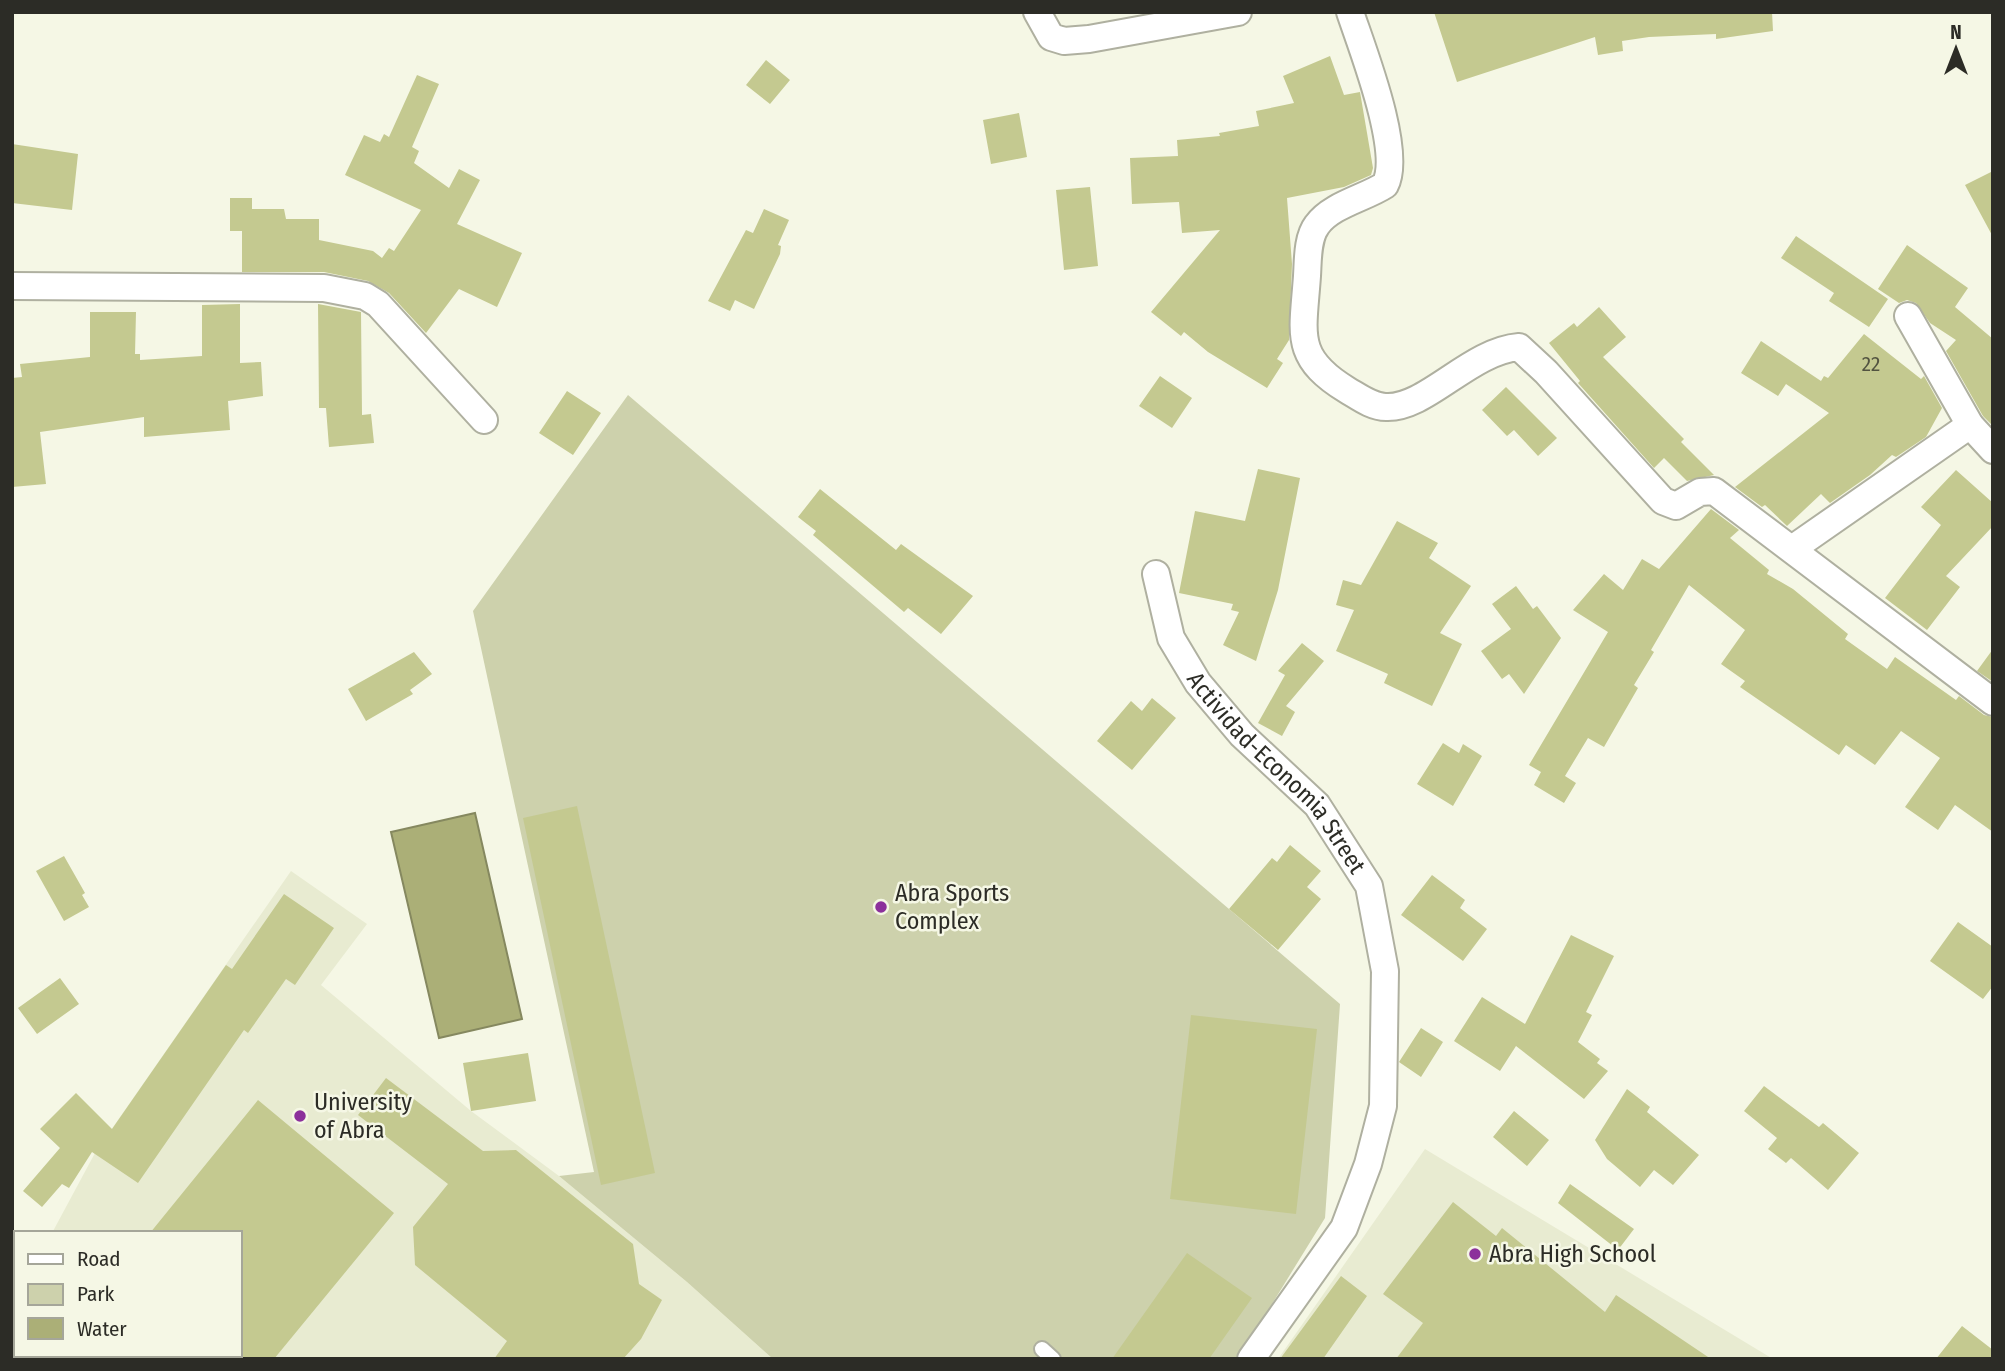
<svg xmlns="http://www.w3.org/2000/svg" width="2005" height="1371" font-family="'Fira Sans Condensed',sans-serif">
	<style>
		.built { fill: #e8ebd1 }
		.green { fill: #cdd1ac }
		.water { fill: #abaf77; stroke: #85885f; stroke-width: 2 }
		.building { fill: #c4c990 }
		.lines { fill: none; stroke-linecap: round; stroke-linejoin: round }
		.service-casing { stroke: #afb0a0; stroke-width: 18 }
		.minor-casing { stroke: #afb0a0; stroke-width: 30 }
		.tertiary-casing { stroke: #afb0a0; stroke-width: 37 }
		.service { stroke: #fff; stroke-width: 14 }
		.minor { stroke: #fff; stroke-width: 26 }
		.tertiary { stroke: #fff; stroke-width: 33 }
		.poi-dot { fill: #8c309b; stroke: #f5f7e5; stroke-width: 2.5 }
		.labels { text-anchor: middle; stroke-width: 5; stroke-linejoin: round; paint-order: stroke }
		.number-label { font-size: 21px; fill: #525340 }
		.street-label { font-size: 24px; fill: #2c2c26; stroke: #f5f7e5 }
		.poi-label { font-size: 24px; fill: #2c2c26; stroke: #f5f7e5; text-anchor: start }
	</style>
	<rect width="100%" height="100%" fill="#f5f7e5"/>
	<path class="built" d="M 291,871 L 367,924 L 321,985 L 471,1111 L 559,1176 L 687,1282 L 773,1359 L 60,1359 L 58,1355 L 240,1355 L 240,1233 L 52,1233 L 95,1153 Z
		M 1425,1149 L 1773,1359 L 1278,1359 Z"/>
	<path class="green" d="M 628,395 L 1340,1004 L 1325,1218 L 1238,1359 L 773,1359 L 687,1282 L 559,1176 L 594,1172 L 473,611 Z"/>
	<path class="water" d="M 475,813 L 522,1019 L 439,1038 L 391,832 Z"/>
	<path class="building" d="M 1434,12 L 1772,12 L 1773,31 L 1716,39 L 1716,34 L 1649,37 L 1622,41 L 1623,51 L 1598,55 L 1595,37 L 1457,82 Z
		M 1330,56 L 1344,95 L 1360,92 L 1373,168 L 1371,175 L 1344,187 L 1287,198 L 1292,264 L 1289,340 L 1277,359 L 1283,363 L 1267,388 L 1208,352 L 1184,332 L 1181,336 L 1151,312 L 1220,230 L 1182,233 L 1179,202 L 1132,204 L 1130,158 L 1178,156 L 1177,140 L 1220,136 L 1219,133 L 1259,126 L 1256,111 L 1294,103 L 1283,76 Z
		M 766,60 L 790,80 L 770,104 L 746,85 Z
		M 417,75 L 439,84 L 412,147 L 419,151 L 414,163 L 449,188 L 459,169 L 480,180 L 457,224 L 522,253 L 497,307 L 459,289 L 426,333 L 389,293 L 368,281 L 324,272 L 242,272 L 242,231 L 230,231 L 230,198 L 252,198 L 252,209 L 284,209 L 286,219 L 319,219 L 319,240 L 373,251 L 382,258 L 389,248 L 394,251 L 421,210 L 345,175 L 364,135 L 380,142 L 384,134 L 389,137 Z
		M 1019,113 L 1027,157 L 991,164 L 983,120 Z
		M 12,144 L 78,154 L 72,210 L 12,203 Z
		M 1993,171 L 1993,237 L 1965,185 Z
		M 1090,187 L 1098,266 L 1064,270 L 1056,190 Z
		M 764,209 L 789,220 L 778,245 L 781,246 L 780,254 L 754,309 L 735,300 L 730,311 L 708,301 L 746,230 L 753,233 Z
		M 1796,236 L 1888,299 L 1869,327 L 1829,301 L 1834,293 L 1781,258 Z
		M 1907,245 L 1968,288 L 1955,307 L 1993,339 L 1993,426 L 1983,416 L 1946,351 L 1956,340 L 1930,323 L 1916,303 L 1907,300 L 1899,303 L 1878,289 Z
		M 240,304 L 240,363 L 261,362 L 263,396 L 228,401 L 230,430 L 144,437 L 144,417 L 40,432 L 46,484 L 12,487 L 12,378 L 22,377 L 20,364 L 90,357 L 90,312 L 136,312 L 135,354 L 140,354 L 140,360 L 202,356 L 202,305 Z
		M 318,304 L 361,312 L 362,415 L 371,414 L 374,443 L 329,447 L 326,408 L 319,408 Z
		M 1599,307 L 1626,337 L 1603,357 L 1684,439 L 1681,442 L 1714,475 L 1687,481 L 1664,458 L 1654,468 L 1578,383 L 1580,381 L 1549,343 L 1574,323 L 1577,327 Z
		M 1864,334 L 1921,379 L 1924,376 L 1942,408 L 1926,437 L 1896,457 L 1892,455 L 1870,475 L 1830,503 L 1821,494 L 1787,526 L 1765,505 L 1762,507 L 1735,487 L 1829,413 L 1786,384 L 1778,396 L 1741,373 L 1761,341 L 1821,381 L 1824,376 L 1828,378 Z
		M 1160,376 L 1192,398 L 1172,428 L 1139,406 Z
		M 1506,387 L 1557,438 L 1538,456 L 1514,430 L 1507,436 L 1482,410 Z
		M 567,391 L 601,413 L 573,455 L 539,433 Z
		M 1258,469 L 1300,478 L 1278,590 L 1256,661 L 1223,645 L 1239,612 L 1231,610 L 1233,604 L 1179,593 L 1195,511 L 1245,521 Z
		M 1956,470 L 1993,503 L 1993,526 L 1946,576 L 1960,587 L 1927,630 L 1885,598 L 1941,525 L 1921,507 Z
		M 820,489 L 896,550 L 901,544 L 973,596 L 941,634 L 908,608 L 904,612 L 813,535 L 816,531 L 798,517 Z
		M 1711,509 L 1739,530 L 1730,538 L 1769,570 L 1767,574 L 1793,589 L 1848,634 L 1845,639 L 1887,669 L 1895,657 L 1956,700 L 1959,696 L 1984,715 L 1993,717 L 1993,832 L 1955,805 L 1938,830 L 1905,807 L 1940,758 L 1901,731 L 1875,765 L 1846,745 L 1839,755 L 1740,687 L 1745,681 L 1721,664 L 1745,630 L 1689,585 L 1651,650 L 1654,652 L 1634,685 L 1638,688 L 1604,747 L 1588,738 L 1565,776 L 1576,783 L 1564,803 L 1534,785 L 1541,772 L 1529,765 L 1608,632 L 1573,610 L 1604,574 L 1623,590 L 1642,559 L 1659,569 Z
		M 1397,521 L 1438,543 L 1429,558 L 1471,586 L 1440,633 L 1462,644 L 1432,706 L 1384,683 L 1388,674 L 1336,651 L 1354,610 L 1336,605 L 1343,580 L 1361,585 Z
		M 1516,586 L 1533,609 L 1537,606 L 1561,638 L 1524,694 L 1509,674 L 1502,679 L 1481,651 L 1511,629 L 1492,604 Z
		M 1302,643 L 1324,661 L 1286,706 L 1295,712 L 1282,736 L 1258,723 L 1285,675 L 1278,671 Z
		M 1993,649 L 1993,682 L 1977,671 Z
		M 414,652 L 432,674 L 410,690 L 413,694 L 366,721 L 348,689 Z
		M 1152,698 L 1176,718 L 1132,770 L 1097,741 L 1131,701 L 1142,711 Z
		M 1443,743 L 1459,753 L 1463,744 L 1482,756 L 1453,806 L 1417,784 Z
		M 577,806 L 655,1173 L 601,1185 L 523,818 Z
		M 1290,845 L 1321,871 L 1307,887 L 1321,899 L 1278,950 L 1229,909 L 1272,858 L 1277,862 Z
		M 64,856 L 85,893 L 82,895 L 89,907 L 64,921 L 36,871 Z
		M 1432,875 L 1465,900 L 1460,908 L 1487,929 L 1463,961 L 1401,915 Z
		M 284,894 L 334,928 L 295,985 L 286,979 L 248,1033 L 244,1030 L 138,1183 L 92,1152 L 69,1188 L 62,1184 L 42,1207 L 23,1191 L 60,1148 L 40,1129 L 76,1093 L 112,1129 L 226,965 L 232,969 Z
		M 1958,922 L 1993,947 L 1993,986 L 1983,999 L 1930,961 Z
		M 1571,935 L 1614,956 L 1586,1012 L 1592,1015 L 1578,1042 L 1600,1059 L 1597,1063 L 1608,1071 L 1584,1099 L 1516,1046 L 1500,1071 L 1454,1041 L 1482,997 L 1525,1024 Z
		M 60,978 L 79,1004 L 37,1034 L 18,1008 Z
		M 1191,1015 L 1317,1029 L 1296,1214 L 1170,1199 Z
		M 1421,1028 L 1443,1042 L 1421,1077 L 1399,1062 Z
		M 528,1053 L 536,1101 L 471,1111 L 463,1063 Z
		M 386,1078 L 483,1151 L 516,1150 L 633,1244 L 639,1284 L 662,1300 L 641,1339 L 623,1359 L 494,1359 L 507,1341 L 415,1265 L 413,1227 L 448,1184 L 358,1115 Z
		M 1764,1086 L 1819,1127 L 1823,1123 L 1859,1153 L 1828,1190 L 1791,1158 L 1786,1163 L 1768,1149 L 1777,1138 L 1744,1111 Z
		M 1627,1089 L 1650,1107 L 1647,1112 L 1699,1155 L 1673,1185 L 1654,1170 L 1640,1187 L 1607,1159 L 1595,1140 Z
		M 258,1100 L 394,1213 L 274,1359 L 240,1359 L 240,1233 L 150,1233 Z
		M 1514,1111 L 1549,1140 L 1527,1166 L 1493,1137 Z
		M 1570,1184 L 1634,1229 L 1618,1250 L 1558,1203 Z
		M 1453,1202 L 1496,1236 L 1502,1228 L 1605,1312 L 1616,1295 L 1711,1359 L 1396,1359 L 1423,1323 L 1383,1294 Z
		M 1187,1253 L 1252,1298 L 1209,1359 L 1112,1359 Z
		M 1341,1276 L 1367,1296 L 1323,1359 L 1280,1359 Z
		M 1962,1326 L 1993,1350 L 1993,1359 L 1936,1359 Z"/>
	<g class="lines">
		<defs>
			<path id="service" d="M 1042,1349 L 1053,1359"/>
			<g id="minor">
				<path d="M 1037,12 L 1051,37 L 1064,41 L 1089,39 L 1238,12"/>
				<path d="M 1350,12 C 1362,48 1403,152 1385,185 C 1365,198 1331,205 1317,225 C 1307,238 1308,261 1307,276 C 1303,334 1293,357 1347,390 C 1359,397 1372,407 1386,407 C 1426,409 1470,351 1519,347 L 1546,372 L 1663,501 L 1676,506 L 1700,492 L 1714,491 L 1993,702"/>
				<path d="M 12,286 L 324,288 L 365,296 L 378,304 L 484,420"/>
				<path d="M 1908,316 L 1970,425 L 1993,450"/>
				<path d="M 1792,549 L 1970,425"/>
				<path id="s1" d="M 1156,574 L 1171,638 L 1198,683 L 1242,735 L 1317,805 L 1369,886 L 1385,971 L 1383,1106 L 1368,1164 L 1344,1228 L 1251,1359"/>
			</g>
			<path id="tertiary" d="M 12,1327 L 16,1336"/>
		</defs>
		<use href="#service" class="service-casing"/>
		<use href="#minor" class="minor-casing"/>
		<use href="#tertiary" class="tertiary-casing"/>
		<use href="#service" class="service"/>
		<use href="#minor" class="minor"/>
		<use href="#tertiary" class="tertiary"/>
	</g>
	<g class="poi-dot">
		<circle cx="881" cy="907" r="7"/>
		<circle cx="300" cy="1116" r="7"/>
		<circle cx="1475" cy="1254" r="7"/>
	</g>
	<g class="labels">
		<g class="number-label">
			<text x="1871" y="371">22</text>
		</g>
		<g class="street-label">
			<text dy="8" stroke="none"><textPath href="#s1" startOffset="238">Actividad-Economia Street</textPath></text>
		</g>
		<g class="poi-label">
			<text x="895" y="901">Abra Sports<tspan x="895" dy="28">Complex</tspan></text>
			<text x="314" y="1110">University<tspan x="314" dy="28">of Abra</tspan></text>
			<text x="1489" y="1262">Abra High School</text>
		</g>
	</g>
	<rect width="2005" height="1371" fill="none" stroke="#2c2c26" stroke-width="28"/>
	<rect x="14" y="1231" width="228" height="126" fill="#f5f7e5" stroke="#a5a699" stroke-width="2"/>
	<rect x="28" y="1254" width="35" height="10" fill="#ffffff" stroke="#a5a699" stroke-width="2"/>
	<text x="77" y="1266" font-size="21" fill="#2c2c26">Road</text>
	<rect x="28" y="1284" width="35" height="21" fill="#cdd1ac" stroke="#a5a699" stroke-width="2"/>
	<text x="77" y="1301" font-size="21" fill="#2c2c26">Park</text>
	<rect x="28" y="1318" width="35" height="21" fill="#abaf77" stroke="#a5a699" stroke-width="2"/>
	<text x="77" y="1336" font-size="21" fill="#2c2c26">Water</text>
	<g transform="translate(1956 49)" stroke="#f5f7e5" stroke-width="5" paint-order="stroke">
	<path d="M0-5L12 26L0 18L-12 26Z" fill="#2c2c26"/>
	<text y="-10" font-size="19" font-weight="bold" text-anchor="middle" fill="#2c2c26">N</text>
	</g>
</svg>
